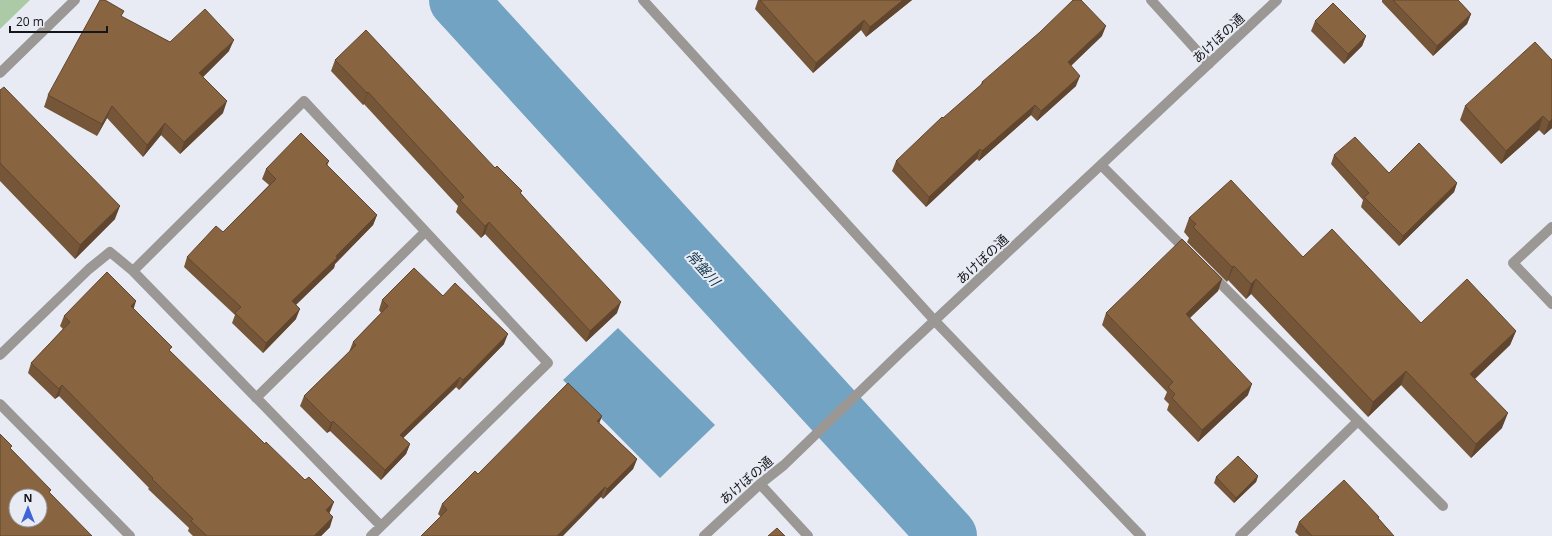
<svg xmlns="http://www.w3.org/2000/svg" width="1552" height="536" font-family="'Open Sans','Noto Sans JP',sans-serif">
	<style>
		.green { fill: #abcaa5 }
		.water { fill: #73a3c2 }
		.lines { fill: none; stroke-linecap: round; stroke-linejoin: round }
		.river { stroke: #73a3c2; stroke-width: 58 }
		.minor { stroke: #9a9794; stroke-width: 10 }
		.wall { fill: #765638 }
		.shaded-wall { fill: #60462e }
		.building { fill: #896441; stroke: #60462e; fill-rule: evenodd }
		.labels { text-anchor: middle; stroke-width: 4; stroke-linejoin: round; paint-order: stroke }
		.street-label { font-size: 13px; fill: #151619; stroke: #e9ebf4 }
		.water-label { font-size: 14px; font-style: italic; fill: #123a50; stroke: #e9ebf4 }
	</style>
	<rect width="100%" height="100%" fill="#e9ebf4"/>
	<path class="green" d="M 0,0 L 30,0 L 0,29 Z"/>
	<path class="water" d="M 618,328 L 715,425 L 660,478 L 563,380 Z"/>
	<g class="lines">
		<path class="river" d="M 458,0 L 948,536"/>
		<path class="minor" d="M 643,0 L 935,321 L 1141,536
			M 1151,0 L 1209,64
			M 0,73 L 75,0
			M 1101,165 L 1188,252
			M 1552,227 L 1513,263 L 1552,304
			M 133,271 L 381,526
			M 1211,274 L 1443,506
			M 0,355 L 89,269 L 110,252 L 133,271 L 304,101 L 548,363 L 371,536
			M 256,398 L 425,232
			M 0,404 L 130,536
			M 760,484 L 808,536
			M 704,536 L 760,484 L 784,465 L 902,351 L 1277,0
			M 1240,536 L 1358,421"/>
	</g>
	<path class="wall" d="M 758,0 L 912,0 L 866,37 L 861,30 L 813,73 L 755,9 Z
		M 1382,0 L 1458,0 L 1471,14 L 1467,24 L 1433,56 L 1382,2 Z
		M 122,17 L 170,42 L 229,51 L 203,77 L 223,113 L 180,154 L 161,135 L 143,157 L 107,118 L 97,136 L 44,107 L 48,95 Z
		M 1315,21 L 1366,36 L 1362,46 L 1344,64 L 1311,31 Z
		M 1102,36 L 1071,66 L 1076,86 L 1037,121 L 1031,115 L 979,161 L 977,159 L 926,207 L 892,171 L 896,161 L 980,86 L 982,82 Z
		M 335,60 L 495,168 L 521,193 L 617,313 L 586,342 L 485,234 L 481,238 L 456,212 L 458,206 L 364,104 L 363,105 L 331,71 Z
		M 1552,60 L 1552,128 L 1544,135 L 1539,130 L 1501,164 L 1460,120 L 1465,106 Z
		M 0,90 L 115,219 L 75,259 L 0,181 Z
		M 1334,155 L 1389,173 L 1457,183 L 1454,192 L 1399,246 L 1361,207 L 1363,200 L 1331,164 Z
		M 329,161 L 327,166 L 377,215 L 373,225 L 335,264 L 334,268 L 296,305 L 296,319 L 263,353 L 232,323 L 235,315 L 184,267 L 187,257 L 223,232 L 269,185 L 262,179 L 266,169 Z
		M 1189,218 L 1303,257 L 1421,323 L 1516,331 L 1510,345 L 1475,379 L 1502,428 L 1471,458 L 1401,385 L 1368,417 L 1251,294 L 1246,299 L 1228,280 L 1227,282 L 1187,242 L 1189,238 L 1184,232 Z
		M 1222,279 L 1218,291 L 1190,318 L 1248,395 L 1198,442 L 1167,410 L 1169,404 L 1164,399 L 1167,392 L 1102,325 L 1106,313 Z
		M 443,296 L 504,344 L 459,390 L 456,387 L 403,438 L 410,444 L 406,454 L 381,480 L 330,431 L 327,433 L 300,406 L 304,396 L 349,352 L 353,342 L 381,313 L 379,310 L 382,300 Z
		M 133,309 L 171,352 L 330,512 L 329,513 L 330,527 L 321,536 L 193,536 L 188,531 L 189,528 L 148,489 L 149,488 L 59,396 L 55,399 L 28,373 L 31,363 L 63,329 L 60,326 L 64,316 Z
		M 602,416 L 599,423 L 637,459 L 633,469 L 603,499 L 601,497 L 440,516 L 438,514 L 442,504 L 478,474 Z
		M 1258,476 L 1256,482 L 1234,503 L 1214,483 L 1216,477 Z
		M 1378,518 L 1394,536 L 1299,536 L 1295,532 L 1299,522 Z"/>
	<path class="shaded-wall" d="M 903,0 L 912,0 L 866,37 L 870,27 Z
		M 1471,14 L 1467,24 L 1433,56 L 1437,46 Z
		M 864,20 L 861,30 L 813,73 L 816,63 Z
		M 1106,26 L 1102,36 L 1064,72 L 1068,62 Z
		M 1366,36 L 1362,46 L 1344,64 L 1348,54 Z
		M 234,40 L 229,51 L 195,85 L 199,73 Z
		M 1080,76 L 1076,86 L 1037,121 L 1041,111 Z
		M 368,92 L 364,104 L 363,105 L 367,93 Z
		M 227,101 L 223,113 L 180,154 L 184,142 Z
		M 1035,105 L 1031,115 L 979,161 L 982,151 Z
		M 112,106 L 107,118 L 97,136 L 102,124 Z
		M 1543,116 L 1539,130 L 1501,164 L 1506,151 Z
		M 1552,119 L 1552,128 L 1544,135 L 1549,122 Z
		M 165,123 L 161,135 L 143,157 L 147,145 Z
		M 980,149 L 977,159 L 926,207 L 929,197 Z
		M 1457,183 L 1454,192 L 1399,246 L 1403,236 Z
		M 120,206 L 115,219 L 75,259 L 80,245 Z
		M 377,215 L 373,225 L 335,264 L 334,268 L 289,311 L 292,301 Z
		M 489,222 L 485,234 L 481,238 L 485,226 Z
		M 1234,266 L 1228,280 L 1227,282 L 1232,267 Z
		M 1222,279 L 1218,291 L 1182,325 L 1186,314 Z
		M 1256,279 L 1251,294 L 1246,299 L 1251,284 Z
		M 136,301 L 133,311 L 131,306 Z
		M 621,302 L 617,313 L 586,342 L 590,331 Z
		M 300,309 L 296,319 L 263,353 L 266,343 Z
		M 1516,331 L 1510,345 L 1465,388 L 1470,374 Z
		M 508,334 L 504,344 L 459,390 L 463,380 Z
		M 1406,371 L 1401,385 L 1368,417 L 1373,402 Z
		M 460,377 L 456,387 L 396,445 L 400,435 Z
		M 1252,384 L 1248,395 L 1198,442 L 1202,430 Z
		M 62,385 L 59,396 L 55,399 L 59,389 Z
		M 1508,413 L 1502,428 L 1471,458 L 1476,444 Z
		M 602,416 L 598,426 L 597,421 Z
		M 333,421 L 330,431 L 327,433 L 331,423 Z
		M 410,444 L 406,454 L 381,480 L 385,470 Z
		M 637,459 L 633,469 L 603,499 L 607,489 Z
		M 1258,476 L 1256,482 L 1234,503 L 1236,498 Z
		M 605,487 L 601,497 L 563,536 L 557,536 Z
		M 334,502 L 330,512 L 323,520 L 326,510 Z
		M 333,517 L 330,527 L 321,536 L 314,536 Z"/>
	<path class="building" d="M 100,0 L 105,0 L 124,11 L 121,16 L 170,42 L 205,9 L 234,40 L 199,73 L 227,101 L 184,142 L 165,123 L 147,145 L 112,106 L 102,124 L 48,95 Z
		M 760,0 L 903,0 L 870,27 L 864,20 L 816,63 Z
		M 1073,0 L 1081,0 L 1106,26 L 1068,62 L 1080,76 L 1041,111 L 1035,105 L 982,151 L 980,149 L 929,197 L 896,161 L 942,117 L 943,118 L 983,83 L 982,82 L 1040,32 Z
		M 1393,0 L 1458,0 L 1471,14 L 1437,46 Z
		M 1333,3 L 1366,36 L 1348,54 L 1315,21 Z
		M 366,30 L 495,168 L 497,166 L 522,191 L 520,193 L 621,302 L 590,331 L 489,222 L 485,226 L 460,200 L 464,197 L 368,92 L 367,93 L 335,60 Z
		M 1535,42 L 1552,60 L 1552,119 L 1549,122 L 1543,116 L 1506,151 L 1465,106 Z
		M 4,87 L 120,206 L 80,245 L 0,163 L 0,90 Z
		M 301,133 L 329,161 L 326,164 L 377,215 L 336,256 L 337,258 L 292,301 L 300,309 L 266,343 L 235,313 L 241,307 L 187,257 L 216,226 L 223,232 L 276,179 L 266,169 Z
		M 1355,137 L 1389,173 L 1419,143 L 1457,183 L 1403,236 L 1364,197 L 1369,193 L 1334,155 Z
		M 1231,180 L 1303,257 L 1332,229 L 1421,323 L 1467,279 L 1516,331 L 1470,374 L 1508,413 L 1476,444 L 1406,371 L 1373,402 L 1256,279 L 1251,284 L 1234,266 L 1232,267 L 1193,227 L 1196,224 L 1189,218 Z
		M 1182,239 L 1222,279 L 1186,314 L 1252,384 L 1202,430 L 1172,398 L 1175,394 L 1168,387 L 1173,382 L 1106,313 Z
		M 414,268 L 443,296 L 455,283 L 508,334 L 463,380 L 460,377 L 400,435 L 410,444 L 385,470 L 333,421 L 331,423 L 304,396 L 356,345 L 353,342 L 388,306 L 382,300 Z
		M 107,272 L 136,301 L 131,306 L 172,347 L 169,350 L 265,444 L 266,442 L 305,480 L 309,477 L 334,502 L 326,510 L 333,517 L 314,536 L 207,536 L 191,521 L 193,519 L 152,479 L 153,478 L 62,385 L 59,389 L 31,363 L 70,322 L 64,316 Z
		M 568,383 L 602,416 L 597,421 L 637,459 L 607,489 L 605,487 L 557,536 L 421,536 L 447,510 L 442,504 L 475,471 L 478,474 Z
		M 0,434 L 12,446 L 10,448 L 51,490 L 49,492 L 92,536 L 0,536 ZM 16,496 L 40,496 L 40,520 L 16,520 Z
		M 1238,456 L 1258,476 L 1236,498 L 1216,477 Z
		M 1344,480 L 1379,517 L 1378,518 L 1394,536 L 1312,536 L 1299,522 Z
		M 777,528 L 785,536 L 768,536 Z"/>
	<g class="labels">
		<g class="street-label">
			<text transform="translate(1218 38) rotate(-43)" y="5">あけぼの通</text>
			<text transform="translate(982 259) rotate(-43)" y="5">あけぼの通</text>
			<text transform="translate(746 480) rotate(-41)" y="5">あけぼの通</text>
		</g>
		<g class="water-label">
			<text transform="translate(703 268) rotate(48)" y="5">常盤川</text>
		</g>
	</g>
	<g transform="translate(28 508)"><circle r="19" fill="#e9ebf4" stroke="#94969c"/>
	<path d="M0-3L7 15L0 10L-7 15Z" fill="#4063d5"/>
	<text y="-6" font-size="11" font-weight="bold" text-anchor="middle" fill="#151619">N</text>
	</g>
	<path d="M10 26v6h97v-6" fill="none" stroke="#151619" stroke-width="2"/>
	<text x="16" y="26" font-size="12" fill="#151619" stroke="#e9ebf4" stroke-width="3" paint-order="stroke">20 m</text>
</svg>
